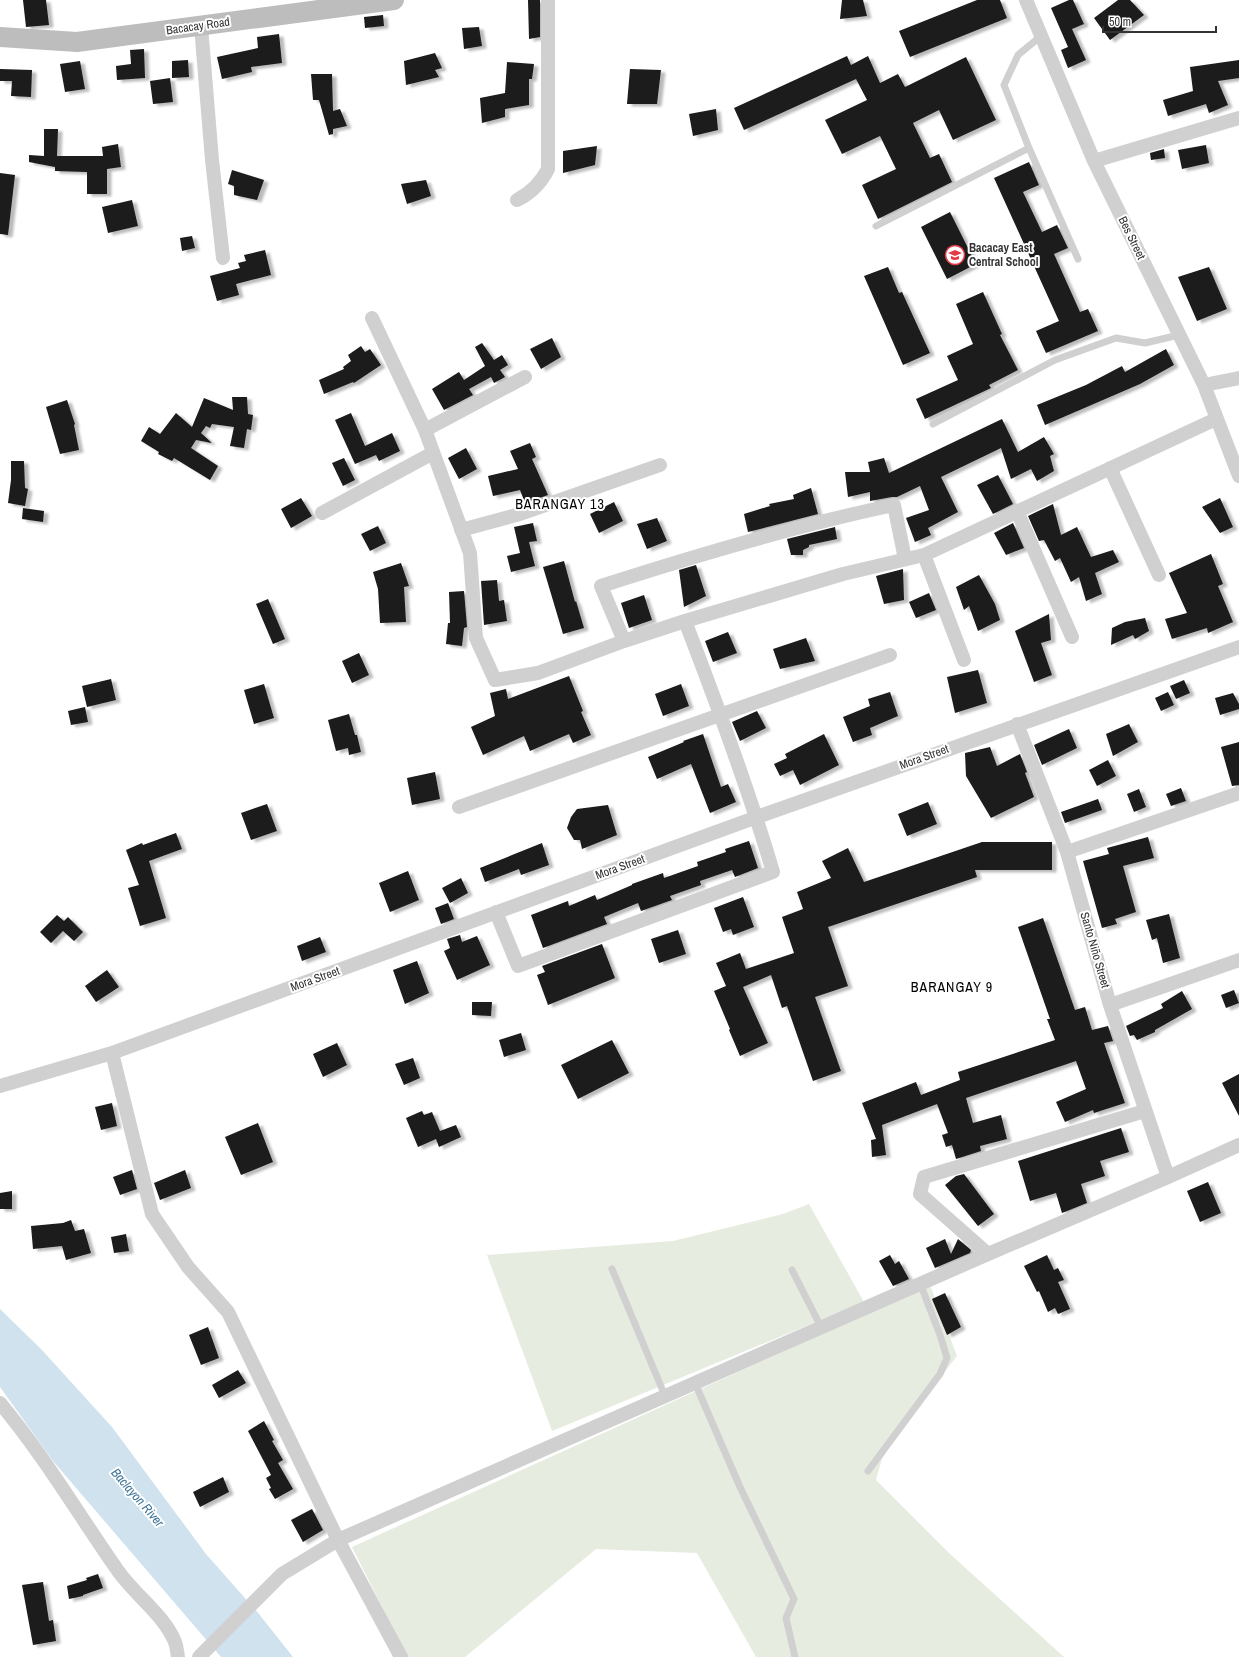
<svg xmlns="http://www.w3.org/2000/svg" width="1239" height="1657" font-family="'Archivo Narrow',sans-serif">
	<style>
		.green { fill: #e6ecdf }
		.water { fill: #cfe2ee }
		.building { fill: #1a1a1a; filter: url(#shadow) }
		.lines { fill: none; stroke-linecap: round; stroke-linejoin: round }
		.service { stroke: #d0d0d0; stroke-width: 7 }
		.minor { stroke: #d0d0d0; stroke-width: 14 }
		.secondary { stroke: #bdbdbd; stroke-width: 20 }
		.labels { text-anchor: middle; stroke-width: 4; stroke-linejoin: round; paint-order: stroke }
		.street-label { font-size: 12px; fill: #333; stroke: #fff }
		.poi-label { font-size: 12px; font-weight: bold; fill: #333; stroke: #fff; text-anchor: start }
		.water-label { font-size: 13px; font-style: italic; fill: #3f7597; stroke: #fff }
		.quarter-label { font-size: 14px; letter-spacing: 1px; fill: #000; stroke: #fff }
	</style>
	<defs>
		<filter id="shadow"><feDropShadow dx="4.5" dy="2.5" stdDeviation="1" flood-color="#0004"/></filter>
	</defs>
	<rect width="100%" height="100%" fill="#fff"/>
	<path class="green" d="M 809,1204 L 864,1302 L 552,1431 L 487,1255 L 673,1241 L 783,1214 Z
		M 930,1285 L 957,1356 L 903,1425 L 882,1459 L 876,1480 L 949,1553 L 1064,1657 L 756,1657 L 697,1553 L 596,1549 L 465,1657 L 407,1657 L 352,1547 Z"/>
	<path class="water" d="M 0,1309 L 41,1349 L 112,1427 L 206,1554 L 259,1614 L 293,1657 L 221,1657 L 53,1461 L 0,1387 Z"/>
	<path class="building" d="M 23,0 L 46,0 L 49,25 L 26,27 Z
		M 528,0 L 540,0 L 540,37 L 529,39 Z
		M 842,0 L 863,0 L 867,16 L 840,19 Z
		M 977,0 L 1000,0 L 1007,18 L 910,57 L 899,31 Z
		M 1069,0 L 1073,0 L 1084,24 L 1072,29 L 1086,60 L 1068,68 L 1061,50 L 1068,47 L 1051,8 Z
		M 1118,0 L 1130,0 L 1144,15 L 1110,40 L 1094,18 Z
		M 383,15 L 384,26 L 365,28 L 364,17 Z
		M 479,27 L 482,46 L 464,49 L 462,28 Z
		M 279,34 L 282,63 L 251,67 L 252,72 L 222,79 L 217,57 L 258,48 L 257,37 Z
		M 144,49 L 145,78 L 117,80 L 116,66 L 131,64 L 130,50 Z
		M 435,53 L 442,68 L 435,70 L 439,77 L 406,85 L 404,61 Z
		M 847,56 L 851,65 L 868,56 L 880,83 L 898,74 L 905,87 L 966,57 L 996,120 L 953,140 L 939,110 L 913,123 L 930,158 L 939,154 L 952,182 L 878,219 L 862,185 L 896,169 L 880,136 L 842,154 L 825,120 L 867,100 L 856,79 L 744,130 L 734,108 Z
		M 188,60 L 189,77 L 172,78 L 172,61 Z
		M 1239,60 L 1239,78 L 1218,81 L 1228,105 L 1209,113 L 1206,104 L 1168,116 L 1163,100 L 1193,91 L 1190,67 Z
		M 80,61 L 85,89 L 65,92 L 60,64 Z
		M 507,62 L 534,64 L 532,79 L 529,79 L 529,105 L 505,109 L 505,117 L 482,123 L 480,98 L 505,93 Z
		M 0,69 L 32,70 L 31,97 L 11,96 L 12,81 L 0,81 Z
		M 630,69 L 661,70 L 657,104 L 627,104 Z
		M 311,74 L 332,74 L 333,111 L 340,109 L 347,126 L 333,129 L 333,134 L 329,135 L 319,100 L 313,100 Z
		M 170,78 L 173,102 L 153,104 L 150,81 Z
		M 716,109 L 718,130 L 693,136 L 689,114 Z
		M 44,129 L 58,129 L 57,156 L 103,156 L 102,147 L 118,144 L 121,167 L 107,169 L 107,194 L 87,194 L 87,172 L 55,171 L 55,167 L 29,162 L 29,155 L 44,156 Z
		M 1206,145 L 1209,163 L 1182,169 L 1178,150 Z
		M 597,146 L 595,165 L 563,173 L 563,151 Z
		M 1164,149 L 1165,158 L 1151,160 L 1150,153 Z
		M 1029,162 L 1039,185 L 1023,192 L 1042,232 L 1057,225 L 1068,248 L 1054,254 L 1080,312 L 1088,309 L 1098,331 L 1046,353 L 1036,331 L 1059,321 L 994,178 Z
		M 232,170 L 264,180 L 257,200 L 234,195 L 234,186 L 228,184 Z
		M 0,173 L 15,175 L 8,235 L 0,234 Z
		M 426,180 L 431,196 L 407,204 L 401,184 Z
		M 132,200 L 138,226 L 108,233 L 102,207 Z
		M 950,212 L 976,264 L 947,279 L 921,227 Z
		M 192,236 L 195,248 L 182,251 L 180,238 Z
		M 265,250 L 271,275 L 236,284 L 239,295 L 217,301 L 210,276 L 240,268 L 238,263 L 246,261 L 244,255 Z
		M 888,267 L 899,293 L 902,292 L 930,353 L 903,365 L 864,276 Z
		M 1209,267 L 1227,309 L 1197,321 L 1178,277 Z
		M 983,292 L 1002,334 L 1000,335 L 1018,370 L 989,385 L 991,388 L 925,419 L 916,399 L 958,380 L 947,356 L 973,344 L 956,304 Z
		M 552,338 L 561,357 L 541,369 L 530,349 Z
		M 482,343 L 494,360 L 502,355 L 508,365 L 500,370 L 505,377 L 494,383 L 491,377 L 469,389 L 473,395 L 444,410 L 432,389 L 459,372 L 464,380 L 485,366 L 475,347 Z
		M 361,346 L 365,352 L 370,349 L 381,365 L 354,383 L 353,382 L 324,394 L 319,380 L 344,369 L 343,367 L 351,361 L 348,355 Z
		M 1166,349 L 1174,365 L 1140,384 L 1045,425 L 1037,405 L 1086,385 L 1122,366 L 1125,372 Z
		M 232,397 L 247,397 L 248,414 L 253,415 L 251,430 L 247,429 L 244,448 L 230,446 L 234,427 L 212,424 L 210,428 L 206,426 L 201,433 L 212,443 L 196,440 L 191,448 L 218,466 L 210,480 L 174,458 L 172,461 L 158,454 L 159,452 L 141,441 L 149,427 L 160,434 L 176,413 L 192,427 L 204,398 L 233,410 Z
		M 67,400 L 75,424 L 74,425 L 79,450 L 60,454 L 46,407 Z
		M 351,413 L 365,446 L 392,433 L 400,451 L 379,461 L 376,455 L 355,464 L 335,420 Z
		M 1002,419 L 1018,452 L 1044,437 L 1054,454 L 1050,456 L 1054,471 L 1037,481 L 1031,469 L 1011,479 L 1001,448 L 941,477 L 958,512 L 928,528 L 931,535 L 915,542 L 906,518 L 929,510 L 920,486 L 897,497 L 892,497 L 870,501 L 870,492 L 848,497 L 845,472 L 870,472 L 868,462 L 884,458 L 889,473 Z
		M 530,443 L 536,457 L 532,459 L 548,495 L 525,503 L 520,490 L 493,496 L 488,476 L 518,469 L 510,451 Z
		M 466,448 L 477,469 L 459,479 L 448,458 Z
		M 344,458 L 355,480 L 343,486 L 332,463 Z
		M 11,461 L 24,461 L 25,488 L 28,489 L 25,506 L 8,503 L 11,480 Z
		M 998,475 L 1013,504 L 993,514 L 977,485 Z
		M 811,488 L 818,514 L 748,532 L 744,514 L 770,506 L 769,504 L 794,499 L 793,495 Z
		M 301,498 L 312,516 L 291,528 L 281,509 Z
		M 1220,498 L 1233,527 L 1220,533 L 1202,507 Z
		M 614,502 L 623,521 L 599,533 L 590,514 Z
		M 1053,504 L 1061,535 L 1077,527 L 1091,557 L 1113,550 L 1119,562 L 1095,573 L 1102,594 L 1086,601 L 1079,577 L 1071,582 L 1060,558 L 1055,561 L 1044,540 L 1039,541 L 1028,516 Z
		M 23,508 L 44,511 L 43,522 L 22,519 Z
		M 657,518 L 667,541 L 647,549 L 637,524 Z
		M 533,523 L 537,541 L 529,542 L 535,566 L 511,572 L 507,556 L 520,553 L 514,527 Z
		M 1013,523 L 1024,548 L 1006,555 L 994,533 Z
		M 378,526 L 386,543 L 370,551 L 361,534 Z
		M 835,527 L 837,539 L 809,545 L 809,547 L 803,550 L 803,555 L 791,555 L 787,539 Z
		M 1211,554 L 1223,584 L 1218,586 L 1233,622 L 1208,633 L 1207,628 L 1172,639 L 1165,619 L 1187,613 L 1169,573 Z
		M 564,561 L 575,602 L 576,601 L 584,628 L 563,634 L 543,567 Z
		M 401,563 L 409,586 L 404,587 L 406,622 L 380,623 L 378,589 L 373,572 Z
		M 696,565 L 706,596 L 684,607 L 679,570 Z
		M 903,569 L 904,600 L 884,604 L 876,576 Z
		M 979,575 L 995,604 L 1000,620 L 978,631 L 969,606 L 964,610 L 956,587 Z
		M 497,580 L 499,601 L 504,600 L 507,621 L 484,625 L 481,581 Z
		M 464,591 L 467,627 L 464,628 L 462,646 L 446,644 L 448,623 L 450,623 L 449,592 Z
		M 929,593 L 936,610 L 916,618 L 909,602 Z
		M 644,595 L 652,620 L 629,628 L 621,603 Z
		M 268,599 L 285,639 L 273,644 L 256,604 Z
		M 1049,614 L 1051,640 L 1041,643 L 1052,675 L 1034,682 L 1015,631 Z
		M 1145,618 L 1149,631 L 1135,639 L 1133,635 L 1111,645 L 1112,628 L 1125,622 Z
		M 728,632 L 737,653 L 713,662 L 705,641 Z
		M 806,638 L 815,661 L 780,669 L 773,649 Z
		M 359,653 L 369,675 L 352,683 L 342,661 Z
		M 978,670 L 987,703 L 955,713 L 947,677 Z
		M 569,676 L 583,711 L 581,712 L 591,735 L 573,743 L 569,734 L 530,751 L 524,736 L 483,755 L 471,727 L 495,716 L 490,693 L 506,689 L 508,699 Z
		M 111,679 L 116,700 L 87,707 L 82,686 Z
		M 1184,680 L 1190,693 L 1176,699 L 1170,686 Z
		M 264,684 L 274,718 L 254,724 L 244,690 Z
		M 681,684 L 689,706 L 663,716 L 655,694 Z
		M 890,692 L 898,716 L 870,728 L 872,735 L 853,742 L 843,717 L 870,706 L 868,699 Z
		M 1168,692 L 1174,705 L 1161,711 L 1155,698 Z
		M 1233,693 L 1239,704 L 1239,709 L 1220,715 L 1215,698 Z
		M 85,707 L 88,722 L 71,725 L 68,711 Z
		M 757,711 L 766,728 L 740,741 L 732,722 Z
		M 349,714 L 355,735 L 357,735 L 361,752 L 349,755 L 348,748 L 336,751 L 328,720 Z
		M 1129,724 L 1138,742 L 1113,756 L 1106,734 Z
		M 1069,729 L 1077,748 L 1042,765 L 1034,745 Z
		M 703,734 L 721,787 L 728,784 L 736,802 L 710,813 L 691,764 L 657,779 L 648,757 L 684,742 L 683,741 Z
		M 824,734 L 839,765 L 800,785 L 793,770 L 780,776 L 774,764 L 787,758 L 785,754 Z
		M 1239,742 L 1239,785 L 1232,786 L 1221,747 Z
		M 990,747 L 997,766 L 1020,754 L 1027,772 L 1025,773 L 1034,797 L 991,818 L 966,776 L 965,753 Z
		M 1108,760 L 1116,776 L 1097,786 L 1089,770 Z
		M 435,772 L 440,799 L 412,805 L 407,778 Z
		M 1181,788 L 1186,801 L 1171,806 L 1166,794 Z
		M 1139,789 L 1146,807 L 1134,812 L 1127,794 Z
		M 1098,799 L 1102,810 L 1065,823 L 1061,812 Z
		M 928,802 L 937,824 L 907,836 L 898,814 Z
		M 267,804 L 277,831 L 251,840 L 241,813 Z
		M 608,805 L 617,835 L 582,849 L 580,840 L 574,840 L 567,828 L 571,817 L 577,809 Z
		M 176,833 L 182,849 L 149,861 L 166,918 L 140,926 L 128,888 L 139,885 L 126,850 L 142,843 L 143,845 Z
		M 1148,837 L 1154,858 L 1123,866 L 1136,912 L 1115,919 L 1117,924 L 1102,928 L 1083,861 L 1109,854 L 1107,848 Z
		M 749,841 L 758,868 L 735,877 L 732,870 L 700,881 L 701,885 L 670,896 L 672,900 L 641,911 L 638,903 L 604,917 L 607,924 L 543,948 L 531,915 L 568,901 L 569,906 L 595,895 L 597,900 L 632,885 L 632,884 L 663,873 L 664,878 L 698,866 L 697,862 L 726,852 L 725,849 Z
		M 982,842 L 1052,842 L 1052,870 L 975,870 L 977,877 L 828,927 L 848,986 L 815,997 L 841,1071 L 813,1081 L 787,1006 L 782,1008 L 771,975 L 743,987 L 768,1043 L 740,1056 L 729,1030 L 730,1029 L 714,991 L 726,986 L 716,963 L 740,953 L 746,969 L 794,953 L 782,917 L 803,909 L 797,892 L 831,878 L 822,861 L 848,848 L 864,882 Z
		M 542,843 L 549,865 L 521,875 L 519,869 L 485,882 L 480,868 Z
		M 408,871 L 419,900 L 390,912 L 379,883 Z
		M 461,878 L 468,893 L 450,903 L 442,888 Z
		M 743,897 L 754,927 L 733,935 L 731,929 L 723,932 L 714,908 Z
		M 448,903 L 454,919 L 441,924 L 435,908 Z
		M 1169,914 L 1180,958 L 1163,963 L 1157,938 L 1152,940 L 1146,920 Z
		M 57,915 L 64,921 L 68,917 L 83,932 L 74,941 L 63,931 L 51,943 L 40,932 Z
		M 1043,918 L 1075,1010 L 1085,1007 L 1092,1030 L 1108,1026 L 1113,1041 L 1104,1043 L 1125,1103 L 1094,1113 L 1093,1110 L 1065,1122 L 1056,1102 L 1086,1089 L 1076,1061 L 966,1098 L 973,1123 L 1001,1115 L 1007,1139 L 980,1146 L 981,1151 L 956,1159 L 952,1145 L 946,1147 L 942,1135 L 948,1133 L 937,1104 L 882,1125 L 886,1155 L 872,1157 L 871,1140 L 876,1139 L 862,1103 L 916,1082 L 921,1095 L 960,1080 L 958,1072 L 1055,1040 L 1047,1019 L 1050,1019 L 1018,927 Z
		M 678,930 L 686,954 L 659,963 L 651,939 Z
		M 460,935 L 462,942 L 477,936 L 490,965 L 457,980 L 444,951 L 450,948 L 447,939 Z
		M 320,937 L 326,952 L 302,961 L 297,946 Z
		M 602,944 L 615,978 L 548,1005 L 537,975 L 545,972 L 542,966 Z
		M 417,961 L 429,993 L 405,1004 L 393,970 Z
		M 107,970 L 119,987 L 96,1002 L 85,986 Z
		M 1234,990 L 1239,1003 L 1226,1008 L 1221,995 Z
		M 1182,991 L 1192,1009 L 1155,1030 L 1155,1032 L 1137,1040 L 1134,1035 L 1130,1036 L 1126,1026 L 1163,1008 L 1161,1004 Z
		M 472,1002 L 492,1002 L 491,1016 L 472,1015 Z
		M 521,1033 L 526,1050 L 504,1057 L 499,1040 Z
		M 612,1040 L 629,1073 L 578,1099 L 561,1065 Z
		M 337,1043 L 347,1065 L 323,1077 L 313,1054 Z
		M 413,1058 L 420,1078 L 404,1085 L 395,1064 Z
		M 1239,1074 L 1239,1116 L 1222,1083 Z
		M 112,1103 L 117,1126 L 101,1130 L 95,1107 Z
		M 422,1111 L 424,1115 L 432,1112 L 440,1131 L 456,1125 L 461,1137 L 439,1147 L 436,1139 L 418,1147 L 406,1118 Z
		M 258,1123 L 273,1162 L 241,1175 L 225,1137 Z
		M 1121,1128 L 1129,1152 L 1100,1161 L 1105,1176 L 1081,1184 L 1087,1203 L 1062,1213 L 1056,1193 L 1030,1201 L 1018,1161 Z
		M 132,1170 L 137,1189 L 120,1195 L 113,1177 Z
		M 185,1170 L 191,1188 L 160,1200 L 154,1183 Z
		M 964,1174 L 994,1214 L 978,1226 L 945,1185 L 956,1176 Z
		M 1208,1182 L 1221,1213 L 1200,1222 L 1187,1191 Z
		M 12,1191 L 12,1209 L 0,1209 L 0,1193 Z
		M 71,1220 L 75,1231 L 84,1229 L 91,1253 L 66,1260 L 62,1246 L 33,1249 L 31,1226 L 63,1223 Z
		M 126,1234 L 129,1251 L 114,1253 L 111,1237 Z
		M 945,1239 L 951,1254 L 958,1239 L 971,1250 L 970,1253 L 935,1268 L 926,1248 Z
		M 890,1255 L 895,1264 L 899,1261 L 909,1279 L 893,1286 L 879,1261 Z
		M 1047,1255 L 1054,1270 L 1058,1268 L 1064,1280 L 1058,1282 L 1070,1309 L 1058,1314 L 1055,1308 L 1048,1312 L 1039,1291 L 1037,1292 L 1024,1266 Z
		M 945,1293 L 961,1327 L 947,1335 L 932,1299 Z
		M 208,1327 L 219,1358 L 201,1365 L 189,1335 Z
		M 238,1370 L 246,1383 L 219,1398 L 212,1385 Z
		M 264,1421 L 274,1440 L 272,1441 L 283,1460 L 278,1463 L 293,1489 L 275,1499 L 269,1489 L 271,1488 L 266,1478 L 271,1475 L 248,1431 Z
		M 223,1477 L 229,1492 L 200,1507 L 193,1492 Z
		M 312,1509 L 323,1530 L 303,1542 L 291,1520 Z
		M 98,1574 L 103,1588 L 83,1595 L 83,1596 L 69,1599 L 67,1586 L 87,1580 L 86,1578 Z
		M 43,1582 L 49,1621 L 53,1620 L 56,1641 L 33,1645 L 22,1585 Z"/>
	<g class="lines">
		<path class="service" d="M 1041,36 L 1018,55 L 1004,85 L 1029,148 L 1078,259
			M 876,226 L 1029,148
			M 933,424 L 1055,360 L 1116,338 L 1145,343 L 1179,335
			M 612,1269 L 665,1396
			M 792,1270 L 821,1327
			M 695,1383 L 740,1487 L 794,1599 L 786,1618 L 795,1657
			M 868,1471 L 940,1374 L 947,1358 L 940,1335 L 920,1283"/>
		<path class="minor" d="M 1026,0 L 1094,161 L 1204,385 L 1239,476
			M 201,26 L 212,160 L 223,258
			M 1094,161 L 1239,118
			M 517,200 C 531,193 541,183 548,169 L 548,0
			M 372,318 L 425,430 L 470,553 L 476,638 L 495,680 L 538,673 L 624,641 L 685,621 L 843,574 L 924,555 L 1216,419
			M 1204,385 L 1239,378
			M 425,430 L 525,377
			M 1110,468 L 1159,575
			M 1017,511 L 1072,637
			M 322,513 L 433,453
			M 461,530 L 520,514 L 660,465
			M 924,555 L 964,660
			M 624,641 L 601,586 C 697,555 794,526 894,505 L 905,559
			M 1017,724 L 1067,852 L 1110,1005 L 1168,1177
			M 459,807 L 890,655
			M 1067,852 L 1239,793
			M 496,912 L 518,966 L 773,872 C 748,787 717,704 685,621
			M 1110,1005 L 1239,960
			M 112,1053 L 152,1214 L 188,1267 L 228,1312 L 338,1540 L 401,1657
			M 0,1086 L 112,1053 L 757,817 L 1239,647
			M 988,1254 L 920,1194 L 924,1177 L 1145,1111
			M 0,1403 C 44,1456 77,1512 116,1568 C 133,1594 163,1613 175,1642 C 177,1647 177,1652 178,1657
			M 199,1657 L 282,1574 L 338,1540 L 988,1254 L 1168,1177 L 1239,1145"/>
		<path class="secondary" d="M 0,37 L 77,42 L 394,0"/>
	</g>
	<defs>
		<symbol id="school-ring" viewBox="-11 -11 22 22"><circle r="9.5" fill="#fff" stroke="#e63946" stroke-width="1.5"/><path d="M0-5L7-2L0 1L-7-2ZM-4 1L0 2.5L4 1V4Q0 6-4 4Z" fill="#e63946"/></symbol>
	</defs>
	<g fill-rule="evenodd">
		<use href="#school-ring" x="944" y="244" width="22" height="22"/>
	</g>
	<g class="labels">
		<g class="street-label">
			<text transform="translate(198 26) rotate(-8)" y="4">Bacacay Road</text>
			<text transform="translate(1132 238) rotate(64)" y="4">Bes Street</text>
			<text transform="translate(924 757) rotate(-20)" y="4">Mora Street</text>
			<text transform="translate(620 867) rotate(-20)" y="4">Mora Street</text>
			<text transform="translate(1095 950) rotate(74)" y="4">Santo Niño Street</text>
			<text transform="translate(315 979) rotate(-20)" y="4">Mora Street</text>
		</g>
		<g class="poi-label">
			<text x="969" y="252">Bacacay East<tspan x="969" dy="14">Central School</tspan></text>
		</g>
		<g class="water-label">
			<text transform="translate(138 1497) rotate(49)" y="5">Baclayon River</text>
		</g>
		<g class="quarter-label">
			<text x="560" y="509">BARANGAY 13</text>
			<text x="952" y="992">BARANGAY 9</text>
		</g>
	</g>
	<path d="M1103 26v6h113v-6" fill="none" stroke="#333333" stroke-width="2"/>
	<text x="1109" y="26" font-size="12" fill="#333333" stroke="#ffffff" stroke-width="3" paint-order="stroke">50 m</text>
</svg>
